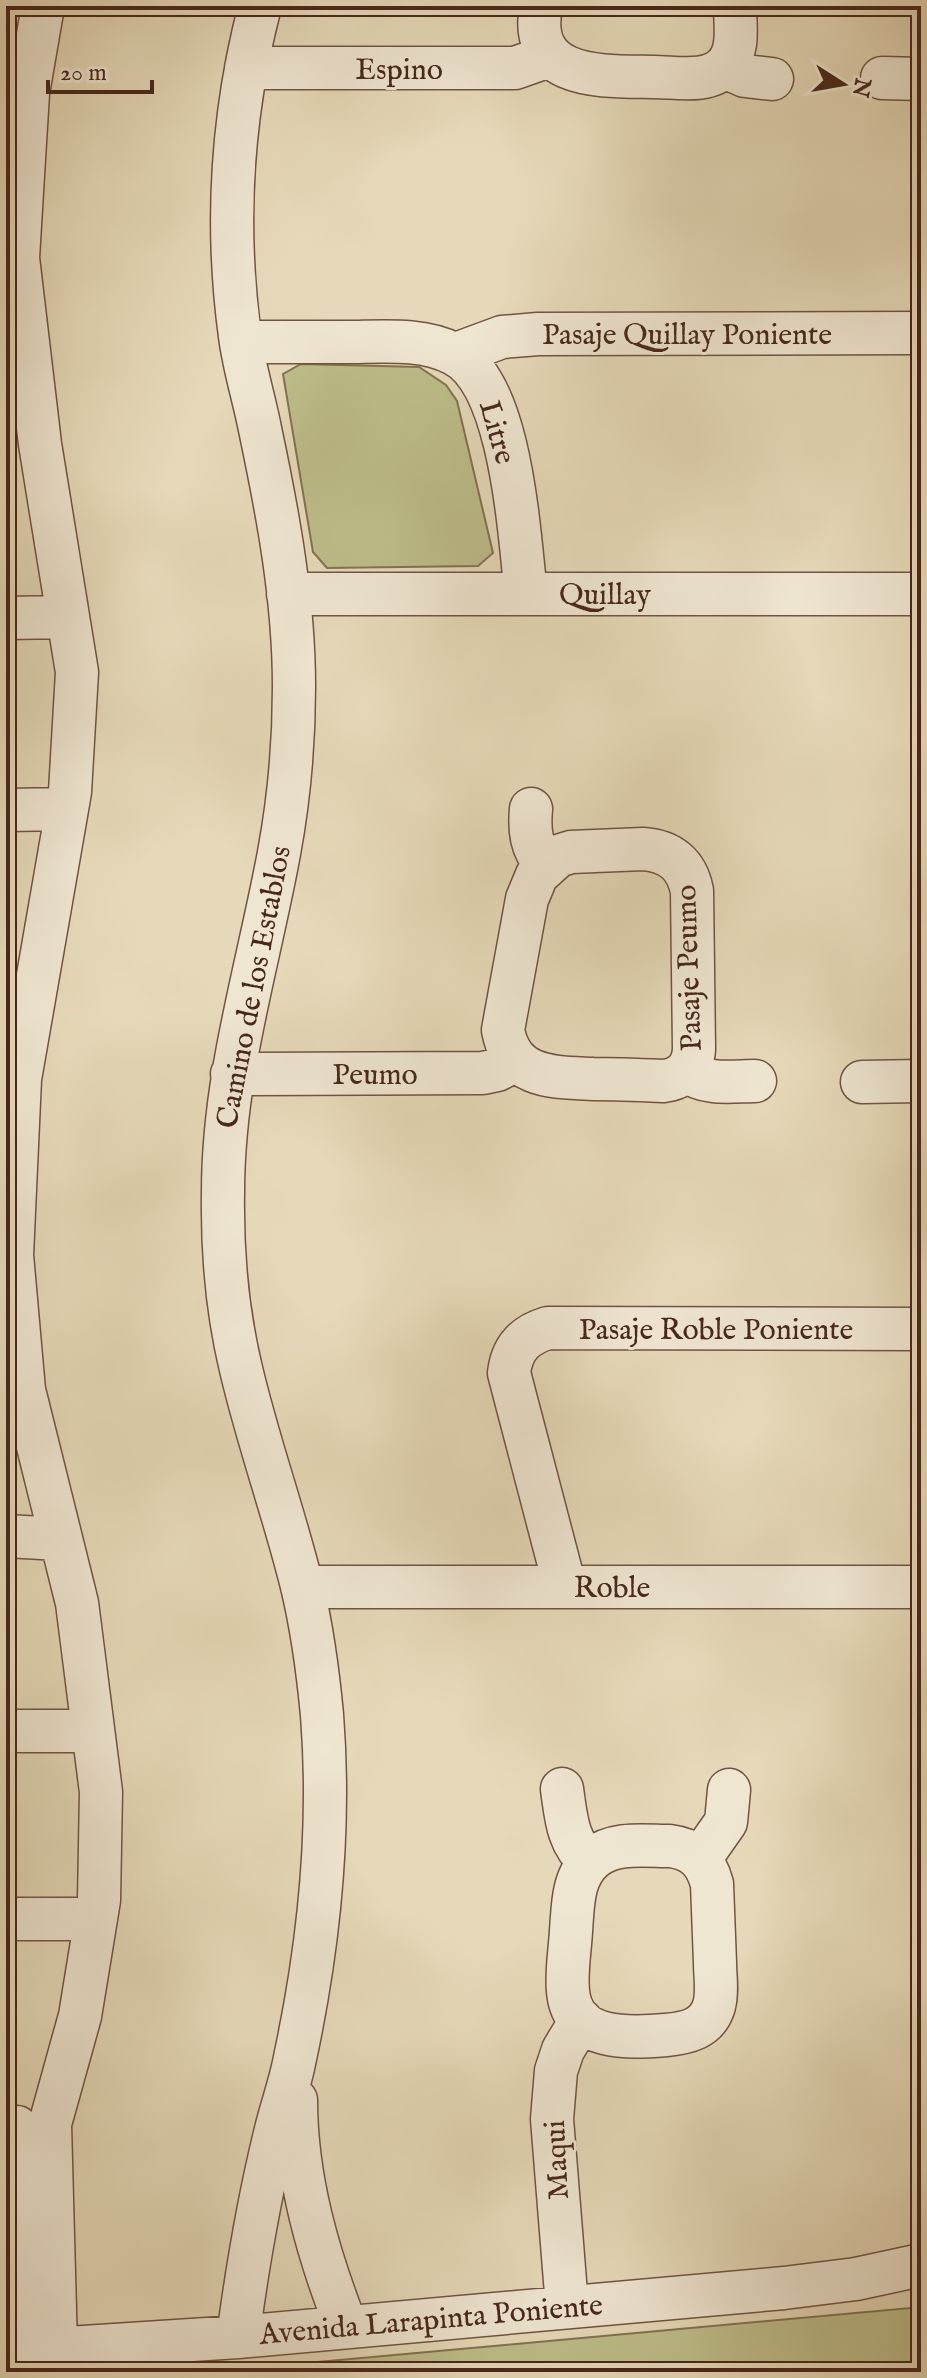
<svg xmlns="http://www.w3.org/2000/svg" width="927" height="2378" font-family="'IM FELL English',serif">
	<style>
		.green { fill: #bdbd8a; stroke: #827252; stroke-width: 2 }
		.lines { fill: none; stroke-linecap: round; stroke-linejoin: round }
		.minor-casing { stroke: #705442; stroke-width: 45 }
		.minor { stroke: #efe6d2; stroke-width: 42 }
		.labels { text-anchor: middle; stroke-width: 6; stroke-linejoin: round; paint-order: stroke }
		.street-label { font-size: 30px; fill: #48271a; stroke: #efe6d2 }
	</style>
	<rect width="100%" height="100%" fill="#e6d9b9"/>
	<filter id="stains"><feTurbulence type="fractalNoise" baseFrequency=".0025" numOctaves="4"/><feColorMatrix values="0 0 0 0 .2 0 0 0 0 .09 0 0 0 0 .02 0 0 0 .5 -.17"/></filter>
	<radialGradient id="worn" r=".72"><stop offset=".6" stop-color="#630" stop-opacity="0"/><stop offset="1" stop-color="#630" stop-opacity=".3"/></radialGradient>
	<path class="green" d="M 301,364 L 419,367 L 446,385 L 457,401 L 493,553 L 478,566 L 327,568 L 313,552 L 283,374 Z
		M 921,2307 L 921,2372 L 206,2372 L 208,2372 Z"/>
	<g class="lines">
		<defs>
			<path id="minor" d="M 43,6 L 28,93 L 18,258 L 40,444 L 77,672 L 70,792 L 20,1079 L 12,1255 L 24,1390 L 77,1603 L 101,1792 L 99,1900 L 80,2016 L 50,2124 L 56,2348
				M 541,6 C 527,81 602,76 654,77 C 677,77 708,84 725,66 C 740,51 735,25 735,6
				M 725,67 L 745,76 L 772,79
				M 246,68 L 515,68 L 549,56
				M 882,78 L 921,79
				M 241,342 C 275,342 310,342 345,342 C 380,342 422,337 454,354 C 512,383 519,535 526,594
				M 456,354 L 502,337 L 538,334 L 921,333
				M 288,594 L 921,594
				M 6,618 L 68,617
				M 531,809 C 529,831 531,848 546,865
				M 6,810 L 67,809
				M 643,849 C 671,851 687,865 692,891 L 694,1049 C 693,1068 682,1079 663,1081 C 640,1080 616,1079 593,1079 C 553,1077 512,1079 503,1030 L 527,899 L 537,875 L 558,856 L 571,852 Z
				M 687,1071 C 706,1086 733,1081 755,1081
				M 232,1074 L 483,1073 L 497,1070 L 516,1060
				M 862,1082 L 921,1081
				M 6,1536 L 60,1539
				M 302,1587 L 921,1587
				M 565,1587 L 509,1373 C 512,1348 524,1335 548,1328 L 921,1329
				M 6,1731 L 93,1731
				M 562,1789 C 566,1817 567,1843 590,1862
				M 670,1846 C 694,1849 706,1861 712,1884 C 713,1910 714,1937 715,1963 C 715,1977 718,1992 714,2006 C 707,2029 687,2033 666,2035 C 630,2038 572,2042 568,1991 C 566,1972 570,1950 571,1931 C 573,1905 572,1876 594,1858 C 614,1841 646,1846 670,1846 Z
				M 700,1859 L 726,1822 L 729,1790
				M 6,1919 L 95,1919
				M 296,2100 C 296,2179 318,2254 346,2326
				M 17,2127 L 20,2351
				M 567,2306 L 552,2119 L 556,2071 L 563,2050 L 581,2020
				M 238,2337 C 247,2270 258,2204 274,2138 C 280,2111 290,2085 295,2058 C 319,1946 331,1829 322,1715 C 318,1672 312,1628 302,1586 C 284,1513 258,1442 241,1369 C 227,1311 222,1251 223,1192 C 223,1075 258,967 279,853 C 289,799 294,743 294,687 C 294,600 278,514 260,429 C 254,398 244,367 240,336 C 225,226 232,113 260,6
				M 6,2352 L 238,2337 L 784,2288 L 856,2279 L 921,2265"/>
		</defs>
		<use href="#minor" class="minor-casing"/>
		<use href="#minor" class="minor"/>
	</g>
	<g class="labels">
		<g class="street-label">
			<text x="399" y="79">Espino</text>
			<text x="687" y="344">Pasaje Quillay Poniente</text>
			<text transform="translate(498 432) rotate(74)" y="10">Litre</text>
			<text x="605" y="604">Quillay</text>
			<text transform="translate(688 968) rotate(-92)" y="10">Pasaje Peumo</text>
			<text transform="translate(253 987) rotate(-79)" y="10">Camino de los Establos</text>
			<text x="375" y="1084">Peumo</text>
			<text x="716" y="1339">Pasaje Roble Poniente</text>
			<text x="612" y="1597">Roble</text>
			<text transform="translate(556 2160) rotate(-93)" y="10">Maqui</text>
			<text transform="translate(431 2319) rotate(-5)" y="10">Avenida Larapinta Poniente</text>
		</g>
	</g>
	<rect width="927" height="2378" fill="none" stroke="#e6d9b9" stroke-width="32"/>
	<rect x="8" y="8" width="911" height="2362" fill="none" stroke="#48271a" stroke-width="4"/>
	<rect x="16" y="16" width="895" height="2346" fill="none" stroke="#48271a" stroke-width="2"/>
	<g transform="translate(843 84) rotate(101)" stroke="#efe6d2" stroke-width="6" paint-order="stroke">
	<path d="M0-6L14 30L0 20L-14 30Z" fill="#48271a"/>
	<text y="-12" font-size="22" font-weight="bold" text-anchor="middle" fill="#48271a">N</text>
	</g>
	<path d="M48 80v12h104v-12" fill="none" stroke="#48271a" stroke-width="4"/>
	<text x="60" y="80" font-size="24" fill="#48271a" stroke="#efe6d2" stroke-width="6" paint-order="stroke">20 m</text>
	<rect width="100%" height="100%" filter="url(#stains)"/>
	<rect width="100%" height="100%" fill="url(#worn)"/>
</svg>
